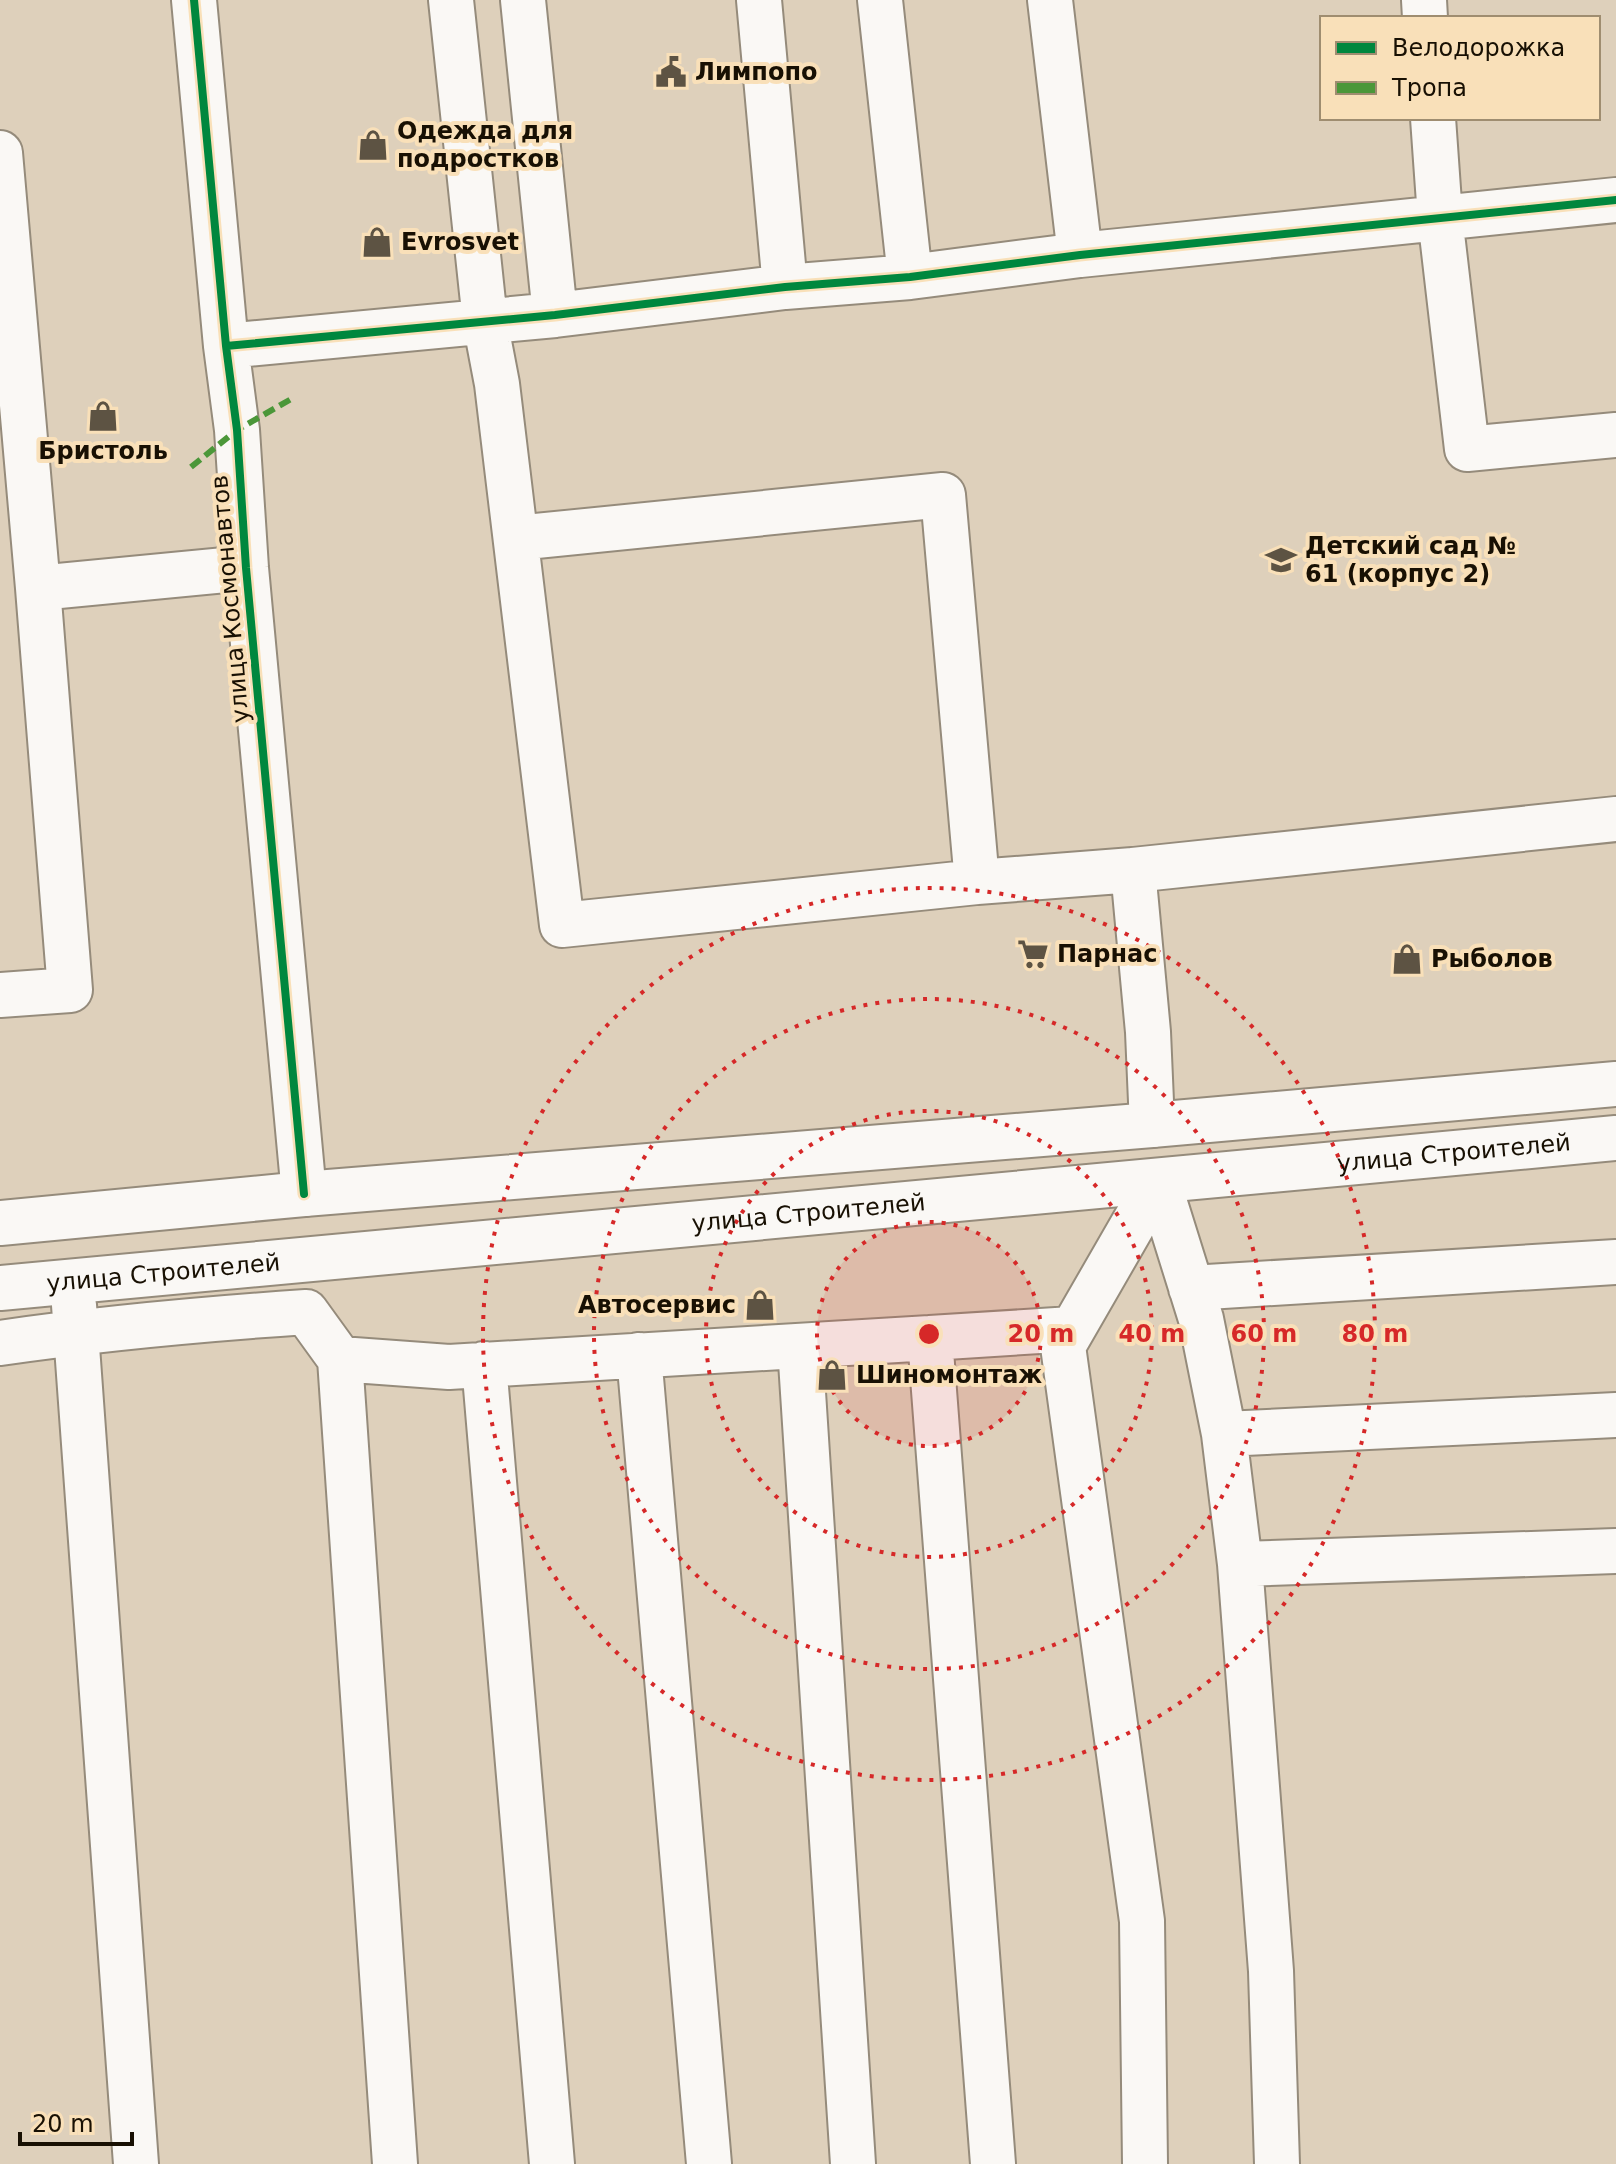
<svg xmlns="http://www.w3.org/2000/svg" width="1616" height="2164" font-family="'DejaVu Sans',sans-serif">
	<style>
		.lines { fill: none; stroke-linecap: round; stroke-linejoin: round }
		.minor-casing { stroke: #958b7b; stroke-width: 48 }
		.major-casing { stroke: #958b7b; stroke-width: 48 }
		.minor { stroke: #faf8f5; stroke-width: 44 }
		.major { stroke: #faf8f5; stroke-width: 44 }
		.quiet { stroke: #4b9739; stroke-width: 6; stroke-dasharray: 12 6; stroke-linecap: butt }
		.cycleway-casing { stroke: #f9e0b9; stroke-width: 13 }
		.cycleway { stroke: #00873e; stroke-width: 8 }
		.ring { fill: none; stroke: #d62828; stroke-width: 4; stroke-dasharray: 4 8 }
		.labels { text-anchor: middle; stroke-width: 8; stroke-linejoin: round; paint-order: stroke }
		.poi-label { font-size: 24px; font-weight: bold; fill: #181003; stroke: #f9e0b9; text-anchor: start }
		.street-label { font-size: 24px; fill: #181003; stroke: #f9e0b9 }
		.centre { fill: #d62828; stroke: #f9e0b9; stroke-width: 4 }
		.ring-label { font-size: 24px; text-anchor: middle; font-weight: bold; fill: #d62828; stroke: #f9e0b9; stroke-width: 8; stroke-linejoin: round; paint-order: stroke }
	</style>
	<rect width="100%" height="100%" fill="#ded0bb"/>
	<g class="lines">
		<defs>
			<path id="minor" d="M 194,0 L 226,346 L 237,430 L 246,568 L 304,1194
				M 451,0 L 485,321 L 497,384 L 562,925 L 977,882 L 1133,870 L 1148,1032 L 1152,1125
				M 523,0 L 555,315
				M 759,0 L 785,287
				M 880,0 L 910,277
				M 1050,0 L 1080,255
				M 1424,0 L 1425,18
				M 1433,118 L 1440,217 L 1467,449 L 1616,435
				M 0,153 L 38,588 L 246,568
				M 226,346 L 555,315 L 785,287 L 910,277 L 1080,255 L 1616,200
				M 516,538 L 943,495 L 977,882
				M 1133,870 L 1616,819
				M 0,995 L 70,990 L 38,588
				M 1158,1181 L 1201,1319 L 1224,1434 L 1240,1564 L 1271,1971 L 1277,2164
				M 1191,1288 L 1616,1262
				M 74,1305 L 136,2164
				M 930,1338 L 1072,1329
				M 0,1343 C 102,1328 204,1319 306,1312 L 340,1359 L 449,1367 L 930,1338 L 993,2164
				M 800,1346 L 853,2164
				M 639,1355 L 709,2164
				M 340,1359 L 395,2164
				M 484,1364 L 552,2164
				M 1224,1434 L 1616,1415
				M 1240,1564 L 1616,1551
				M 1145,2164 L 1142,1921 L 1063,1346 L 1158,1181"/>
			<g id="major">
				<path d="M 0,1223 L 304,1194 L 1152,1125 L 1616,1084"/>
				<path id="s1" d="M 0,1288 L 1616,1138"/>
			</g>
		</defs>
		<use href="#minor" class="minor-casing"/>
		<use href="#major" class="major-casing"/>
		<use href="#minor" class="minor"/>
		<use href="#major" class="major"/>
		<path class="quiet" d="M 191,467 L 237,430 L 293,398"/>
		<defs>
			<path id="cycleway" d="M 194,0 L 226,346 L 237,430 L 246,568 L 304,1194
				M 226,346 L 555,315 L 785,287 L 910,277 L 1080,255 L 1616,200"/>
		</defs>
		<use href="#cycleway" class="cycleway-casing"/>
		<use href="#cycleway" class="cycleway"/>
	</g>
	<circle cx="929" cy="1334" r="112" fill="#d62828" fill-opacity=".12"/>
	<g class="ring">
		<circle cx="929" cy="1334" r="112"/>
		<circle cx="929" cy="1334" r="223"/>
		<circle cx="929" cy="1334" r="335"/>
		<circle cx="929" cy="1334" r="446"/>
	</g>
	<defs>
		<symbol id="civic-bare" viewBox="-9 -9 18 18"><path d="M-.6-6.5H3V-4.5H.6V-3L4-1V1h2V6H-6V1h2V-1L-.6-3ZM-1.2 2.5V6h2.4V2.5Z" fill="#5d5343" stroke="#f9e0b9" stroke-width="2.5" paint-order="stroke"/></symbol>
		<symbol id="shop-bare" viewBox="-9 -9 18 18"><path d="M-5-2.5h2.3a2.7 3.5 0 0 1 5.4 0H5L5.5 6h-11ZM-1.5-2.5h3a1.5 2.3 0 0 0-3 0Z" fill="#5d5343" stroke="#f9e0b9" stroke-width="2.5" paint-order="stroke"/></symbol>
		<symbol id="school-bare" viewBox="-9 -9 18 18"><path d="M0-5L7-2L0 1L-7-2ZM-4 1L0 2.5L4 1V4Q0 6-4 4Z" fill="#5d5343" stroke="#f9e0b9" stroke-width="2.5" paint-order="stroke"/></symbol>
		<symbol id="supermarket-bare" viewBox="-9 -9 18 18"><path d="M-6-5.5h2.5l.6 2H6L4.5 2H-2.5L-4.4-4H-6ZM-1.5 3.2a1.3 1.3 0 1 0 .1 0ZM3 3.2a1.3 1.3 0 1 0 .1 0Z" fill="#5d5343" stroke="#f9e0b9" stroke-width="2.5" paint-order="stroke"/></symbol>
	</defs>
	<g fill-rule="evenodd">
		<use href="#civic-bare" x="649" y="50" width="44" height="44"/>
		<use href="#shop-bare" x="351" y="123" width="44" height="44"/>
		<use href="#shop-bare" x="355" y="220" width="44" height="44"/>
		<use href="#shop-bare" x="81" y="394" width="44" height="44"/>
		<use href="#school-bare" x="1259" y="538" width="44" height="44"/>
		<use href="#supermarket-bare" x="1011" y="932" width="44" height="44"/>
		<use href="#shop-bare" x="1385" y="937" width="44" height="44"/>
		<use href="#shop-bare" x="738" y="1283" width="44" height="44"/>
		<use href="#shop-bare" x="810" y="1353" width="44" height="44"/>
	</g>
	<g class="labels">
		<g class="poi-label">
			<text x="695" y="80">Лимпопо</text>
			<text x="397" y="139">Одежда для<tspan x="397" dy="28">подростков</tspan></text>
			<text x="401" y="250">Evrosvet</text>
			<text x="103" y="459" text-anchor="middle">Бристоль</text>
			<text x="1305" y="554">Детский сад №<tspan x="1305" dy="28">61 (корпус 2)</tspan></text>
			<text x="1057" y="962">Парнас</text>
			<text x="1431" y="967">Рыболов</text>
			<text x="736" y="1313" text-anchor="end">Автосервис</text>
			<text x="856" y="1383">Шиномонтаж</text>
		</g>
		<g class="street-label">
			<text transform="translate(230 599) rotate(-95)" y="8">улица Космонавтов</text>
			<text dy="8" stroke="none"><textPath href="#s1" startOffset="1460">улица Строителей</textPath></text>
			<text dy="8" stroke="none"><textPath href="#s1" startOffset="812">улица Строителей</textPath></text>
			<text dy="8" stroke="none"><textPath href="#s1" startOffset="164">улица Строителей</textPath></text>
		</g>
	</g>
	<circle cx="929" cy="1334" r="12" class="centre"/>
	<g class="ring-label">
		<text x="1041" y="1342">20 m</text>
		<text x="1152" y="1342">40 m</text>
		<text x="1264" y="1342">60 m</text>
		<text x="1375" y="1342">80 m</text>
	</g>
	<rect x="1320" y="16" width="280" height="104" fill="#f9e0b9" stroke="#9f8d70" stroke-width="2"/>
	<rect x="1336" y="42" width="40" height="12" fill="#00873e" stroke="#9f8d70" stroke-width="2"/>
	<text x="1392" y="56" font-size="24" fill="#181003">Велодорожка</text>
	<rect x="1336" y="82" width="40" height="12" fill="#4b9739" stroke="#9f8d70" stroke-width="2"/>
	<text x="1392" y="96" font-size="24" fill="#181003">Тропа</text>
	<path d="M20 2132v12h112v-12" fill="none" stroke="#181003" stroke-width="4"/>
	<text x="32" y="2132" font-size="24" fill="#181003" stroke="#f9e0b9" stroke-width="6" paint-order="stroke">20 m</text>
</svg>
